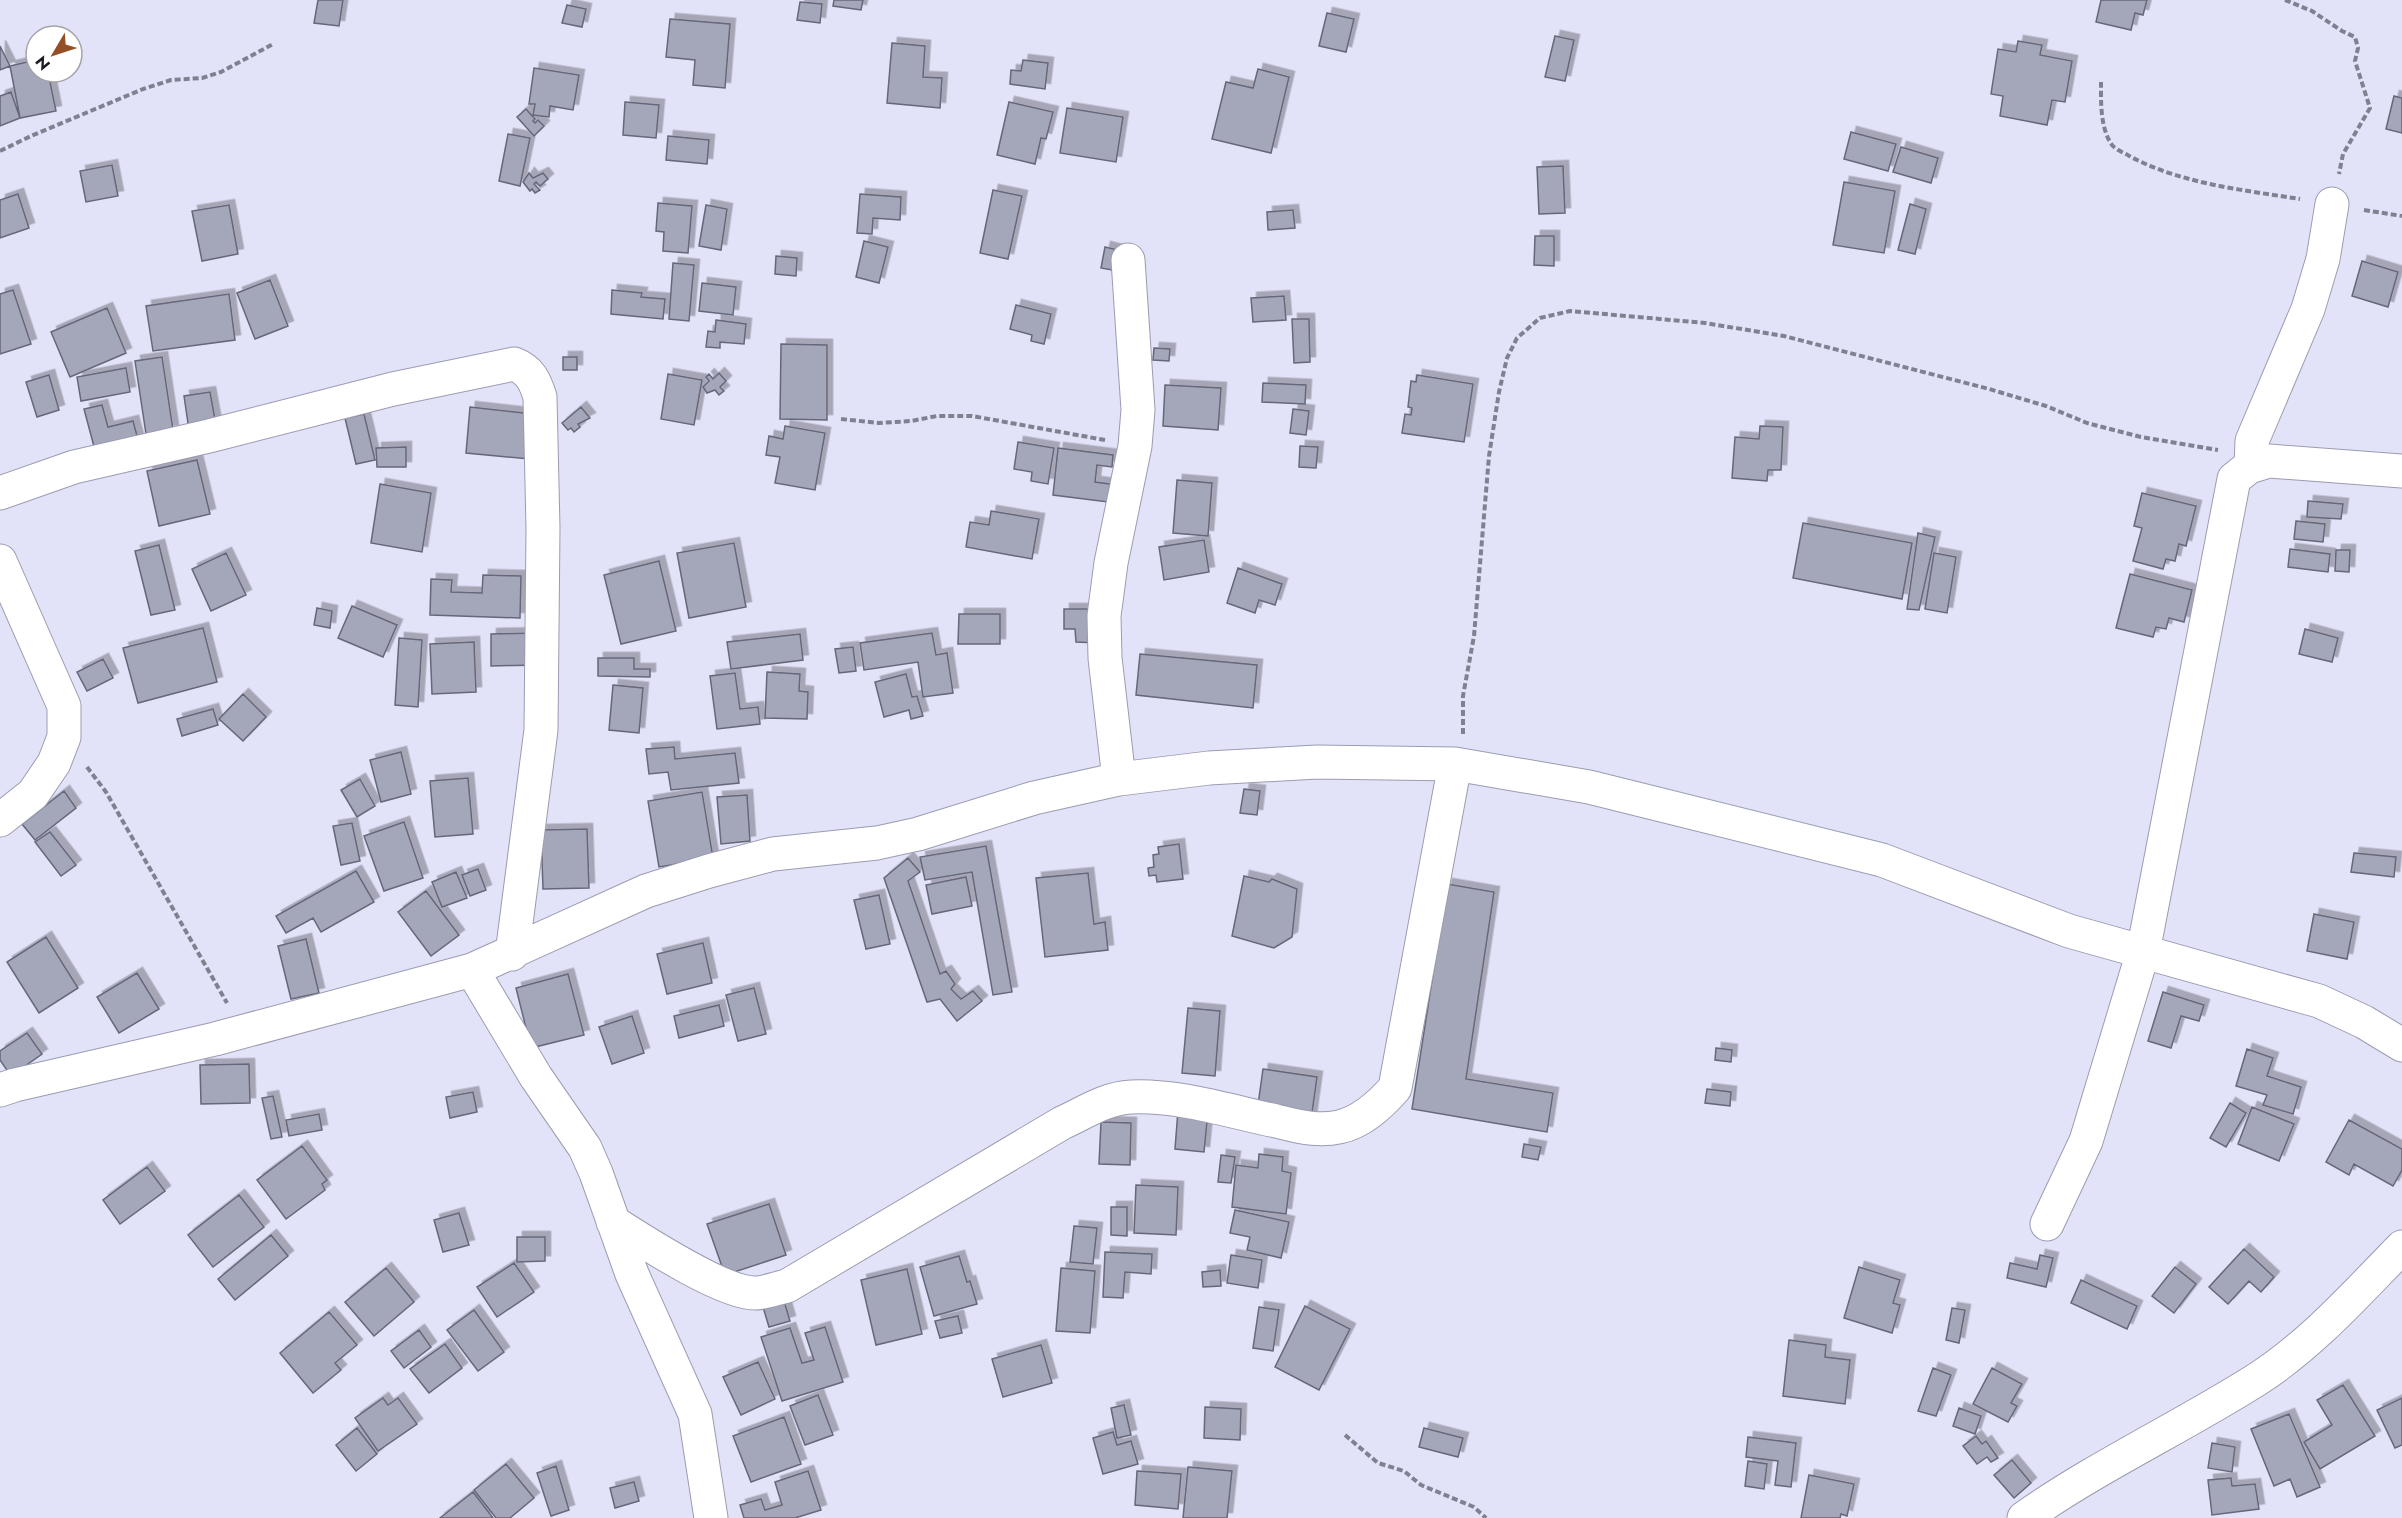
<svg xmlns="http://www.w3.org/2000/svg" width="2402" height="1518" font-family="Jost,sans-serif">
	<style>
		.building { fill: #a4a6ba; stroke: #66677a; stroke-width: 1.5; filter: url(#shadow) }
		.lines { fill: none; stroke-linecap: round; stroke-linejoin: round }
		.street-casing { stroke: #9b9cb1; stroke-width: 35 }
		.secondary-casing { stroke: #9b9cb1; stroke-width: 35 }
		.path { stroke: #808190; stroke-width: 4; stroke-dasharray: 6 3; stroke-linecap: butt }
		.street { stroke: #fff; stroke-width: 33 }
		.secondary { stroke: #fff; stroke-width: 33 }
	</style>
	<defs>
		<filter id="shadow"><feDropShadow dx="5.5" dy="-5.5" stdDeviation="0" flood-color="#0004"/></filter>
	</defs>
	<rect width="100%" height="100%" fill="#e2e3f9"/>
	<path class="building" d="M 318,0 L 343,0 L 339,26 L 314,23 Z
		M 834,0 L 863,0 L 861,10 L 833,6 Z
		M 2101,0 L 2147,0 L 2143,15 L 2135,13 L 2131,30 L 2096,22 Z
		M 800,2 L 822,4 L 820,23 L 797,20 Z
		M 567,5 L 586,9 L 582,27 L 562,23 Z
		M 1327,13 L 1354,19 L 1346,52 L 1319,46 Z
		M 670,19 L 730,24 L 725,88 L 693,85 L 695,60 L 666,57 Z
		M 1555,36 L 1574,40 L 1565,81 L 1545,77 Z
		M 2018,41 L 2042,45 L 2040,55 L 2072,61 L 2065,102 L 2052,100 L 2047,125 L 2000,116 L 2003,96 L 1991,94 L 1998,49 L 2016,52 Z
		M 892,43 L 925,46 L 923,77 L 942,78 L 940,108 L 887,103 Z
		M 0,46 L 10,66 L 0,70 Z
		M 36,60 L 36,72 L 48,72 L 56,111 L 20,118 L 10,66 Z
		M 1023,60 L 1048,63 L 1045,89 L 1010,84 L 1011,70 L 1021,71 Z
		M 534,68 L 579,75 L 573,110 L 550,106 L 549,117 L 533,115 L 535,104 L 529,104 Z
		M 1258,69 L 1289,77 L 1271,153 L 1212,139 L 1226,82 L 1253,88 Z
		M 11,92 L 20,118 L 0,126 L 0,96 Z
		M 2394,96 L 2402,98 L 2402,133 L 2386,129 Z
		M 625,102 L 659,105 L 656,138 L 623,135 Z
		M 1009,102 L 1053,112 L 1046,139 L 1041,138 L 1035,164 L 997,155 Z
		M 1067,108 L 1123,117 L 1116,162 L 1060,153 Z
		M 526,109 L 535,119 L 533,121 L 535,123 L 538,120 L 544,126 L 534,136 L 517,117 Z
		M 1851,132 L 1896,144 L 1888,171 L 1844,159 Z
		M 508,134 L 530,138 L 520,186 L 499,181 Z
		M 668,136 L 709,140 L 707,164 L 666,160 Z
		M 1901,147 L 1938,158 L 1931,183 L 1893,172 Z
		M 112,165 L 118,196 L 86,202 L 80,171 Z
		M 1563,166 L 1565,213 L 1539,214 L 1537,167 Z
		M 529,173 L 533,178 L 543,173 L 548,179 L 540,186 L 536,182 L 534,184 L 540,190 L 535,193 L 532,189 L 530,191 L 523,182 Z
		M 1844,182 L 1895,191 L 1884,253 L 1833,245 Z
		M 993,190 L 1022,196 L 1008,259 L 980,253 Z
		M 18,194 L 29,228 L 0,238 L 0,200 Z
		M 860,194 L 901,197 L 900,220 L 873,218 L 872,234 L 857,233 Z
		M 658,203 L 692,206 L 688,253 L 663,251 L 664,232 L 656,231 Z
		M 1910,204 L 1926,209 L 1915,254 L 1898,250 Z
		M 229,205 L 238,254 L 202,261 L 192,211 Z
		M 706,205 L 727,209 L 721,250 L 699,246 Z
		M 1293,210 L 1295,228 L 1268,230 L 1267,212 Z
		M 1535,236 L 1554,236 L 1554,266 L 1534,265 Z
		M 864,241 L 888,247 L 879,283 L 856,277 Z
		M 1105,247 L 1122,251 L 1117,271 L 1101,268 Z
		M 776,256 L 797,258 L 796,276 L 775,274 Z
		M 2362,261 L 2398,272 L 2388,307 L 2352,296 Z
		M 673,263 L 694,265 L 689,321 L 669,319 Z
		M 270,280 L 288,326 L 255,339 L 237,293 Z
		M 702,283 L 736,287 L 733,315 L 699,311 Z
		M 13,290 L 31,344 L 0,354 L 0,294 Z
		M 612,290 L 642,293 L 641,297 L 665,299 L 663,319 L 611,314 Z
		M 229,294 L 235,340 L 153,351 L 146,306 Z
		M 1284,296 L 1286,320 L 1253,322 L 1251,298 Z
		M 1016,305 L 1051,314 L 1044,344 L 1031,341 L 1032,335 L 1010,329 Z
		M 107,308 L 126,353 L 70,377 L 51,332 Z
		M 1292,319 L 1309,319 L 1310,362 L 1294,363 Z
		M 716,320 L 746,324 L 744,344 L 720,342 L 720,348 L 706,347 L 708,331 L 715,332 Z
		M 781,344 L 827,345 L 827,420 L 780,419 Z
		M 1154,348 L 1170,349 L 1169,361 L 1153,360 Z
		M 162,357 L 173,430 L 146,434 L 135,361 Z
		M 563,357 L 577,357 L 577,370 L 563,370 Z
		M 126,368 L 130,392 L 81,401 L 77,377 Z
		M 719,373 L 726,381 L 720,387 L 724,391 L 719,395 L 715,390 L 707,393 L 703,387 L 709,381 L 706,377 L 709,374 L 713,379 Z
		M 668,374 L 702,380 L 694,425 L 661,419 Z
		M 49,375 L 59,410 L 37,417 L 26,382 Z
		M 1417,375 L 1473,384 L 1464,442 L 1402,433 L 1405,414 L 1411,415 L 1412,408 L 1408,407 L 1411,381 L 1416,382 Z
		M 1263,383 L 1306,385 L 1305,404 L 1262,402 Z
		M 1165,385 L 1221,388 L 1218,430 L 1163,426 Z
		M 210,392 L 216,425 L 189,430 L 184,396 Z
		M 102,405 L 108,427 L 133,421 L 139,443 L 96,454 L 84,409 Z
		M 470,407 L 533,414 L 529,459 L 466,453 Z
		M 581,407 L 590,418 L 578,424 L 580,427 L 574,432 L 571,428 L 568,430 L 562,423 Z
		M 1293,409 L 1309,411 L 1306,435 L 1290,433 Z
		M 364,414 L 375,460 L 356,464 L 345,418 Z
		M 785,426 L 825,433 L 815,490 L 775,483 L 780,457 L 766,455 L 769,436 L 783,439 Z
		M 1760,426 L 1783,427 L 1781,470 L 1768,470 L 1767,481 L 1732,478 L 1735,437 L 1759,439 Z
		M 1018,442 L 1054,448 L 1048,484 L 1031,481 L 1032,472 L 1014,469 Z
		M 1300,446 L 1318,447 L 1316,468 L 1299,467 Z
		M 406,447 L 406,467 L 377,467 L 376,448 Z
		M 1058,448 L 1113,455 L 1112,467 L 1097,465 L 1095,482 L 1110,484 L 1108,502 L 1053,495 Z
		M 197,460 L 210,514 L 159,526 L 147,471 Z
		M 1177,480 L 1212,483 L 1208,536 L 1173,533 Z
		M 380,484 L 431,493 L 422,552 L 371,543 Z
		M 2142,493 L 2196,506 L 2186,546 L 2179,544 L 2175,561 L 2166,559 L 2163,569 L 2133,561 L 2142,528 L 2134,526 Z
		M 2308,501 L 2343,504 L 2341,519 L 2307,517 Z
		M 991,511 L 1039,519 L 1032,559 L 966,547 L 970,522 L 989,525 Z
		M 2296,521 L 2325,524 L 2323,542 L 2294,539 Z
		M 1803,523 L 1912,543 L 1902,599 L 1793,578 Z
		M 1918,533 L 1935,537 L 1919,610 L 1907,609 Z
		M 1204,540 L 1209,572 L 1164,580 L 1159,547 Z
		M 734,543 L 746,607 L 689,618 L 677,553 Z
		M 159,545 L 175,610 L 151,615 L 135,551 Z
		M 2290,549 L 2330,554 L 2328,572 L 2288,567 Z
		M 2336,550 L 2350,550 L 2349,572 L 2335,571 Z
		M 226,553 L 246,595 L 211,611 L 192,569 Z
		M 1934,553 L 1956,557 L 1947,613 L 1925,609 Z
		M 659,561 L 676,631 L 621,644 L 604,575 Z
		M 1238,568 L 1282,584 L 1275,605 L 1259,600 L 1255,613 L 1227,603 Z
		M 2130,574 L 2192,590 L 2184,622 L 2169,618 L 2166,629 L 2156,627 L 2153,637 L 2116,628 Z
		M 483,575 L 521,576 L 520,618 L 430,615 L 431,579 L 452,580 L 451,592 L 482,593 Z
		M 352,606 L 397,625 L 383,657 L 338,638 Z
		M 317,608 L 332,611 L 330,628 L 314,625 Z
		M 1064,609 L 1099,609 L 1098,643 L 1076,642 L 1075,629 L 1064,629 Z
		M 959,614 L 1000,614 L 1000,644 L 958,644 Z
		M 203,628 L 217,682 L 138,703 L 123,648 Z
		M 2305,629 L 2338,638 L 2332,662 L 2299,654 Z
		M 540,633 L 540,665 L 491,666 L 491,634 Z
		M 932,633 L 936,655 L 947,653 L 953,693 L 923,697 L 918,662 L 864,670 L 860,643 Z
		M 800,634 L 803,660 L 731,669 L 727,642 Z
		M 399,638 L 422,640 L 418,707 L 395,705 Z
		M 474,642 L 476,692 L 432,694 L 430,644 Z
		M 853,647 L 856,671 L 839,673 L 835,649 Z
		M 1140,654 L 1257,665 L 1253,708 L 1136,695 Z
		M 598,658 L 634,658 L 634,669 L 650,669 L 650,677 L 598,676 Z
		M 103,659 L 113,678 L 87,691 L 77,672 Z
		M 767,672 L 800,674 L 799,691 L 808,692 L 807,719 L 765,718 Z
		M 735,673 L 740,709 L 758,707 L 760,724 L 717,729 L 710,676 Z
		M 906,674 L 912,697 L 917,696 L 923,716 L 911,719 L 909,710 L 884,717 L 875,682 Z
		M 613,685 L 643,688 L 639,733 L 609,730 Z
		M 243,694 L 266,717 L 243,741 L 219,719 Z
		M 213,709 L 218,725 L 182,736 L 177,719 Z
		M 674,747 L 675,759 L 735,753 L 739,783 L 671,790 L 668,772 L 649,774 L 646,749 Z
		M 401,752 L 411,794 L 381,802 L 370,760 Z
		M 468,778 L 473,834 L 435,837 L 430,781 Z
		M 360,779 L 375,806 L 357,817 L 341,790 Z
		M 1244,789 L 1260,791 L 1257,815 L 1240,813 Z
		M 64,791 L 76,808 L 35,840 L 22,824 Z
		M 702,792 L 713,858 L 659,867 L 648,801 Z
		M 747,795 L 750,841 L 721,844 L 717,797 Z
		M 404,822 L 423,878 L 384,891 L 364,836 Z
		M 352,823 L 360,861 L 341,865 L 333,826 Z
		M 587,829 L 589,888 L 543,889 L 541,830 Z
		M 50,832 L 76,865 L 61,876 L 35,842 Z
		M 1179,844 L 1183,879 L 1157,882 L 1156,875 L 1149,876 L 1148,868 L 1154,867 L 1153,855 L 1159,854 L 1158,847 Z
		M 986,846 L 1012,992 L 993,995 L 972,872 L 925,880 L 920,857 Z
		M 2354,853 L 2396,857 L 2394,877 L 2351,872 Z
		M 908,858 L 920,872 L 908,881 L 940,974 L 946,971 L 955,984 L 951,989 L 961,999 L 973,991 L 982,1001 L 957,1021 L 940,999 L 927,1002 L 884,878 Z
		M 478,869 L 486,890 L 470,896 L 462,875 Z
		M 356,871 L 374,902 L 321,932 L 313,918 L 286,933 L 276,916 Z
		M 456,872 L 467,898 L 442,907 L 432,882 Z
		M 1088,873 L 1094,924 L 1105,922 L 1108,950 L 1045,957 L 1036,878 Z
		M 1244,876 L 1269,882 L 1272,879 L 1297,889 L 1292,937 L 1274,948 L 1232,936 Z
		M 966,877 L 972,906 L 932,914 L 926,885 Z
		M 1447,884 L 1494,892 L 1466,1079 L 1553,1093 L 1547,1132 L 1412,1109 Z
		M 426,891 L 459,935 L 431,956 L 398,912 Z
		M 879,895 L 890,944 L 866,949 L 854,900 Z
		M 2314,914 L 2354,922 L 2347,959 L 2307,951 Z
		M 46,937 L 78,988 L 39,1013 L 7,962 Z
		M 306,939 L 319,993 L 291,999 L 278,946 Z
		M 703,943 L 712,983 L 667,994 L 657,954 Z
		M 137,973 L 159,1009 L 119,1033 L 97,997 Z
		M 568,974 L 584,1035 L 531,1048 L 516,988 Z
		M 754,988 L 766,1034 L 738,1041 L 726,995 Z
		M 2163,992 L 2204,1005 L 2199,1021 L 2181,1016 L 2171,1048 L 2148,1041 Z
		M 719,1005 L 724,1026 L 679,1038 L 674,1016 Z
		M 1188,1008 L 1220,1011 L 1215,1076 L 1182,1073 Z
		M 632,1016 L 644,1053 L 612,1064 L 599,1027 Z
		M 27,1033 L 42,1054 L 11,1076 L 0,1060 L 0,1051 Z
		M 1716,1048 L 1732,1050 L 1731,1062 L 1715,1060 Z
		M 2247,1049 L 2273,1058 L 2267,1076 L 2301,1087 L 2293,1114 L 2263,1105 L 2267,1095 L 2236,1086 Z
		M 249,1064 L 250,1103 L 201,1104 L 200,1065 Z
		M 1263,1069 L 1317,1077 L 1311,1120 L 1257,1112 Z
		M 1707,1089 L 1731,1092 L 1730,1106 L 1705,1103 Z
		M 473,1092 L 477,1112 L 450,1118 L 446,1097 Z
		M 273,1096 L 282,1137 L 271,1139 L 262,1098 Z
		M 2230,1103 L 2246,1113 L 2226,1147 L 2210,1138 Z
		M 2252,1107 L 2294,1124 L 2279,1161 L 2238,1144 Z
		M 1178,1110 L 1208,1112 L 1204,1152 L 1175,1149 Z
		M 319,1114 L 322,1130 L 289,1136 L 286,1120 Z
		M 2349,1120 L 2402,1149 L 2402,1170 L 2393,1186 L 2354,1164 L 2349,1175 L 2326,1162 Z
		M 1101,1122 L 1131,1123 L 1130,1165 L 1099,1164 Z
		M 1524,1144 L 1541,1147 L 1538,1160 L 1522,1157 Z
		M 302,1146 L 327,1180 L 322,1184 L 325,1190 L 286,1219 L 257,1180 Z
		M 1259,1154 L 1283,1157 L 1282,1171 L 1291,1173 L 1286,1214 L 1232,1207 L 1236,1165 L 1258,1168 Z
		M 1221,1155 L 1235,1157 L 1231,1183 L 1218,1182 Z
		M 147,1167 L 165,1191 L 120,1224 L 103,1200 Z
		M 1136,1185 L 1178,1187 L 1176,1235 L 1134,1233 Z
		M 239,1195 L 264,1227 L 213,1267 L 188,1235 Z
		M 769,1204 L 786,1255 L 725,1275 L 707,1224 Z
		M 1111,1207 L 1127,1207 L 1127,1236 L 1111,1235 Z
		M 1235,1210 L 1289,1222 L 1281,1258 L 1247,1250 L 1250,1237 L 1230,1233 Z
		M 459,1213 L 469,1245 L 443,1252 L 434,1220 Z
		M 1074,1226 L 1097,1228 L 1093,1264 L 1070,1262 Z
		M 271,1235 L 288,1256 L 235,1300 L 218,1279 Z
		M 517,1237 L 545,1237 L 545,1261 L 517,1262 Z
		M 2244,1249 L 2274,1277 L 2261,1292 L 2249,1281 L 2228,1304 L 2209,1287 Z
		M 1105,1252 L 1152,1254 L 1151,1274 L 1125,1272 L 1123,1298 L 1103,1297 Z
		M 1231,1255 L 1262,1260 L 1258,1288 L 1227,1283 Z
		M 2040,1255 L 2053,1258 L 2046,1287 L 2007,1278 L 2010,1263 L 2037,1269 Z
		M 959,1256 L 967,1282 L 970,1281 L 977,1304 L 934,1316 L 920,1267 Z
		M 514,1263 L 534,1292 L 497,1317 L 477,1287 Z
		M 1859,1267 L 1900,1280 L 1893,1303 L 1900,1305 L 1892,1333 L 1844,1318 Z
		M 2175,1267 L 2196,1284 L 2174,1313 L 2152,1296 Z
		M 386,1268 L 414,1302 L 374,1336 L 345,1302 Z
		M 1061,1268 L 1095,1271 L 1090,1333 L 1056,1331 Z
		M 907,1269 L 922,1334 L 876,1345 L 861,1280 Z
		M 1220,1270 L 1221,1286 L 1203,1287 L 1202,1272 Z
		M 2081,1280 L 2137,1306 L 2127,1329 L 2071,1303 Z
		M 784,1301 L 790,1321 L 769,1327 L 763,1307 Z
		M 1305,1306 L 1350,1329 L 1319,1390 L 1275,1367 Z
		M 1259,1307 L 1279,1310 L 1273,1351 L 1253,1348 Z
		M 1952,1308 L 1965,1310 L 1959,1343 L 1946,1340 Z
		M 474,1310 L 504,1352 L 478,1371 L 447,1330 Z
		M 329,1312 L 357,1345 L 335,1363 L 341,1370 L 313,1393 L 280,1353 Z
		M 958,1316 L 962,1333 L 940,1338 L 935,1321 Z
		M 825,1327 L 843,1382 L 782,1401 L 761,1337 L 790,1328 L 802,1363 L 814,1360 L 805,1333 Z
		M 419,1330 L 431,1347 L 404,1368 L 391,1351 Z
		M 1789,1340 L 1826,1345 L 1825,1357 L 1850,1360 L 1845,1404 L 1783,1396 Z
		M 445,1344 L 462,1368 L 429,1393 L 410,1369 Z
		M 1041,1345 L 1052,1383 L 1003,1397 L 992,1359 Z
		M 758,1362 L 775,1399 L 741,1415 L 723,1377 Z
		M 1933,1368 L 1951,1375 L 1936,1416 L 1918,1411 Z
		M 1992,1368 L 2022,1384 L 2011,1403 L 2017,1406 L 2008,1422 L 1973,1404 Z
		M 2343,1385 L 2375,1436 L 2320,1469 L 2304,1442 L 2332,1425 L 2317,1400 Z
		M 818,1395 L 833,1435 L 805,1445 L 790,1406 Z
		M 383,1398 L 388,1405 L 398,1398 L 417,1424 L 378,1451 L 355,1418 Z
		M 2402,1398 L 2402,1445 L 2395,1448 L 2377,1410 Z
		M 1124,1405 L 1131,1435 L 1117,1438 L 1111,1408 Z
		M 1205,1407 L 1241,1409 L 1240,1440 L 1204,1438 Z
		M 1959,1408 L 1981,1416 L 1975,1434 L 1953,1426 Z
		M 2289,1414 L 2320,1487 L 2297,1497 L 2290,1479 L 2274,1486 L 2251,1429 Z
		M 784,1417 L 801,1464 L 751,1482 L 733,1436 Z
		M 357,1428 L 377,1454 L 356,1471 L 336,1445 Z
		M 1424,1428 L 1463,1438 L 1458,1457 L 1419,1447 Z
		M 1113,1432 L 1117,1445 L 1131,1441 L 1138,1464 L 1103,1474 L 1093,1438 Z
		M 1976,1436 L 1982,1444 L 1986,1441 L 1998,1458 L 1991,1462 L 1987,1457 L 1977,1464 L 1963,1446 Z
		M 1748,1437 L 1796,1443 L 1791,1487 L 1775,1485 L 1778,1461 L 1746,1457 Z
		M 2212,1443 L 2235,1447 L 2232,1472 L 2208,1468 Z
		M 2012,1460 L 2031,1483 L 2014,1498 L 1994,1475 Z
		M 1748,1461 L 1767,1464 L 1764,1489 L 1745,1486 Z
		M 506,1464 L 534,1498 L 510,1518 L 496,1518 L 474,1490 Z
		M 556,1466 L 569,1510 L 551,1516 L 537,1473 Z
		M 1188,1467 L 1232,1471 L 1227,1518 L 1183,1518 Z
		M 808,1471 L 821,1510 L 795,1518 L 744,1518 L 740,1505 L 761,1499 L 765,1510 L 782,1505 L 775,1482 Z
		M 1137,1471 L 1181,1474 L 1178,1509 L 1135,1505 Z
		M 1809,1475 L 1854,1484 L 1847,1516 L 1841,1514 L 1840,1518 L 1801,1518 Z
		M 2231,1478 L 2232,1486 L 2255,1484 L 2259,1509 L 2212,1515 L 2208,1480 Z
		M 634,1482 L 639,1501 L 615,1508 L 610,1488 Z
		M 473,1492 L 493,1518 L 440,1518 Z"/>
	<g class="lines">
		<defs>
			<path id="street" d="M 2251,466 L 2252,441 L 2308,309 L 2323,259 L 2332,204
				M 0,493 L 74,467 L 209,436 L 393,389 L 514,364 C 530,370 535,381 540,397 L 543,528 L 541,730 L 512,954
				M 0,561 L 64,706 L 64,737 L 54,763 L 33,794 L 0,820
				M 1119,779 L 1105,658 L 1104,616 L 1111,563 L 1135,446 L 1138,410 L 1128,260
				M 472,970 L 536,1077 L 585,1148 L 596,1173 L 632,1274 L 695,1414 L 711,1518
				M 0,1090 L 15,1085 L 215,1039 L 472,970 L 646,891 L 709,871 L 773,854 L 877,843 L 918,834 L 1034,798 L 1119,779 L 1209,768 L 1317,762 L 1455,764 L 1589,787 L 1882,860 L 2069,931 L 2319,1001 L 2364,1022 L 2402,1045
				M 613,1222 C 643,1241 722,1293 755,1293 C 765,1293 777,1288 787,1286 L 1062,1123 C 1084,1113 1106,1098 1131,1097 C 1180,1095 1228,1111 1276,1121 C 1297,1126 1317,1132 1339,1127 C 1362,1122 1380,1105 1395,1088 L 1455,764
				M 2047,1224 L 2086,1141 L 2143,952 L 2234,479 L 2249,467 L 2269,461 L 2402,471"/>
			<path id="secondary" d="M 2024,1518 C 2098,1466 2180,1428 2256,1380 C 2311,1345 2357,1293 2402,1247"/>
		</defs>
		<use href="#street" class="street-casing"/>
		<use href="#secondary" class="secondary-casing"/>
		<path class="path" d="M 2285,0 L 2312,11 L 2342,31 L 2355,37 L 2358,48 L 2355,61 L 2370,108 L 2343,154 L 2339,174
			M 2101,82 C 2101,102 2100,128 2112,145 C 2116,150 2125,153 2131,157 C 2183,184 2243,190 2300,199
			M 0,151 L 31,136 L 143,89 L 171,80 L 202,78 L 221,72 L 273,44
			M 2364,210 L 2402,216
			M 841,419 L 879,423 L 911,421 L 937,416 L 972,416 L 1105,440
			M 1463,734 L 1463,696 L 1474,636 L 1489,456 L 1499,392 L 1507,358 L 1517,338 L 1540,318 L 1570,311 L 1705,323 L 1784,336 L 1989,389 L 2046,406 L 2087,423 L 2141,437 L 2218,450
			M 87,767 L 106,792 L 227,1003
			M 1345,1435 L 1378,1463 L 1404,1471 L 1421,1485 L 1474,1507 L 1486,1518"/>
		<use href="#street" class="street"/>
		<use href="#secondary" class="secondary"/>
	</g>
	<g transform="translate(54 54) rotate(231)"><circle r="28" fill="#ffffff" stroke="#a4a4a7" stroke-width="1.5"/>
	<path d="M0-4.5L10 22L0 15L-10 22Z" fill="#945024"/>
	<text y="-9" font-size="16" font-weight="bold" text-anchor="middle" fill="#1b1c23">N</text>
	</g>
</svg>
